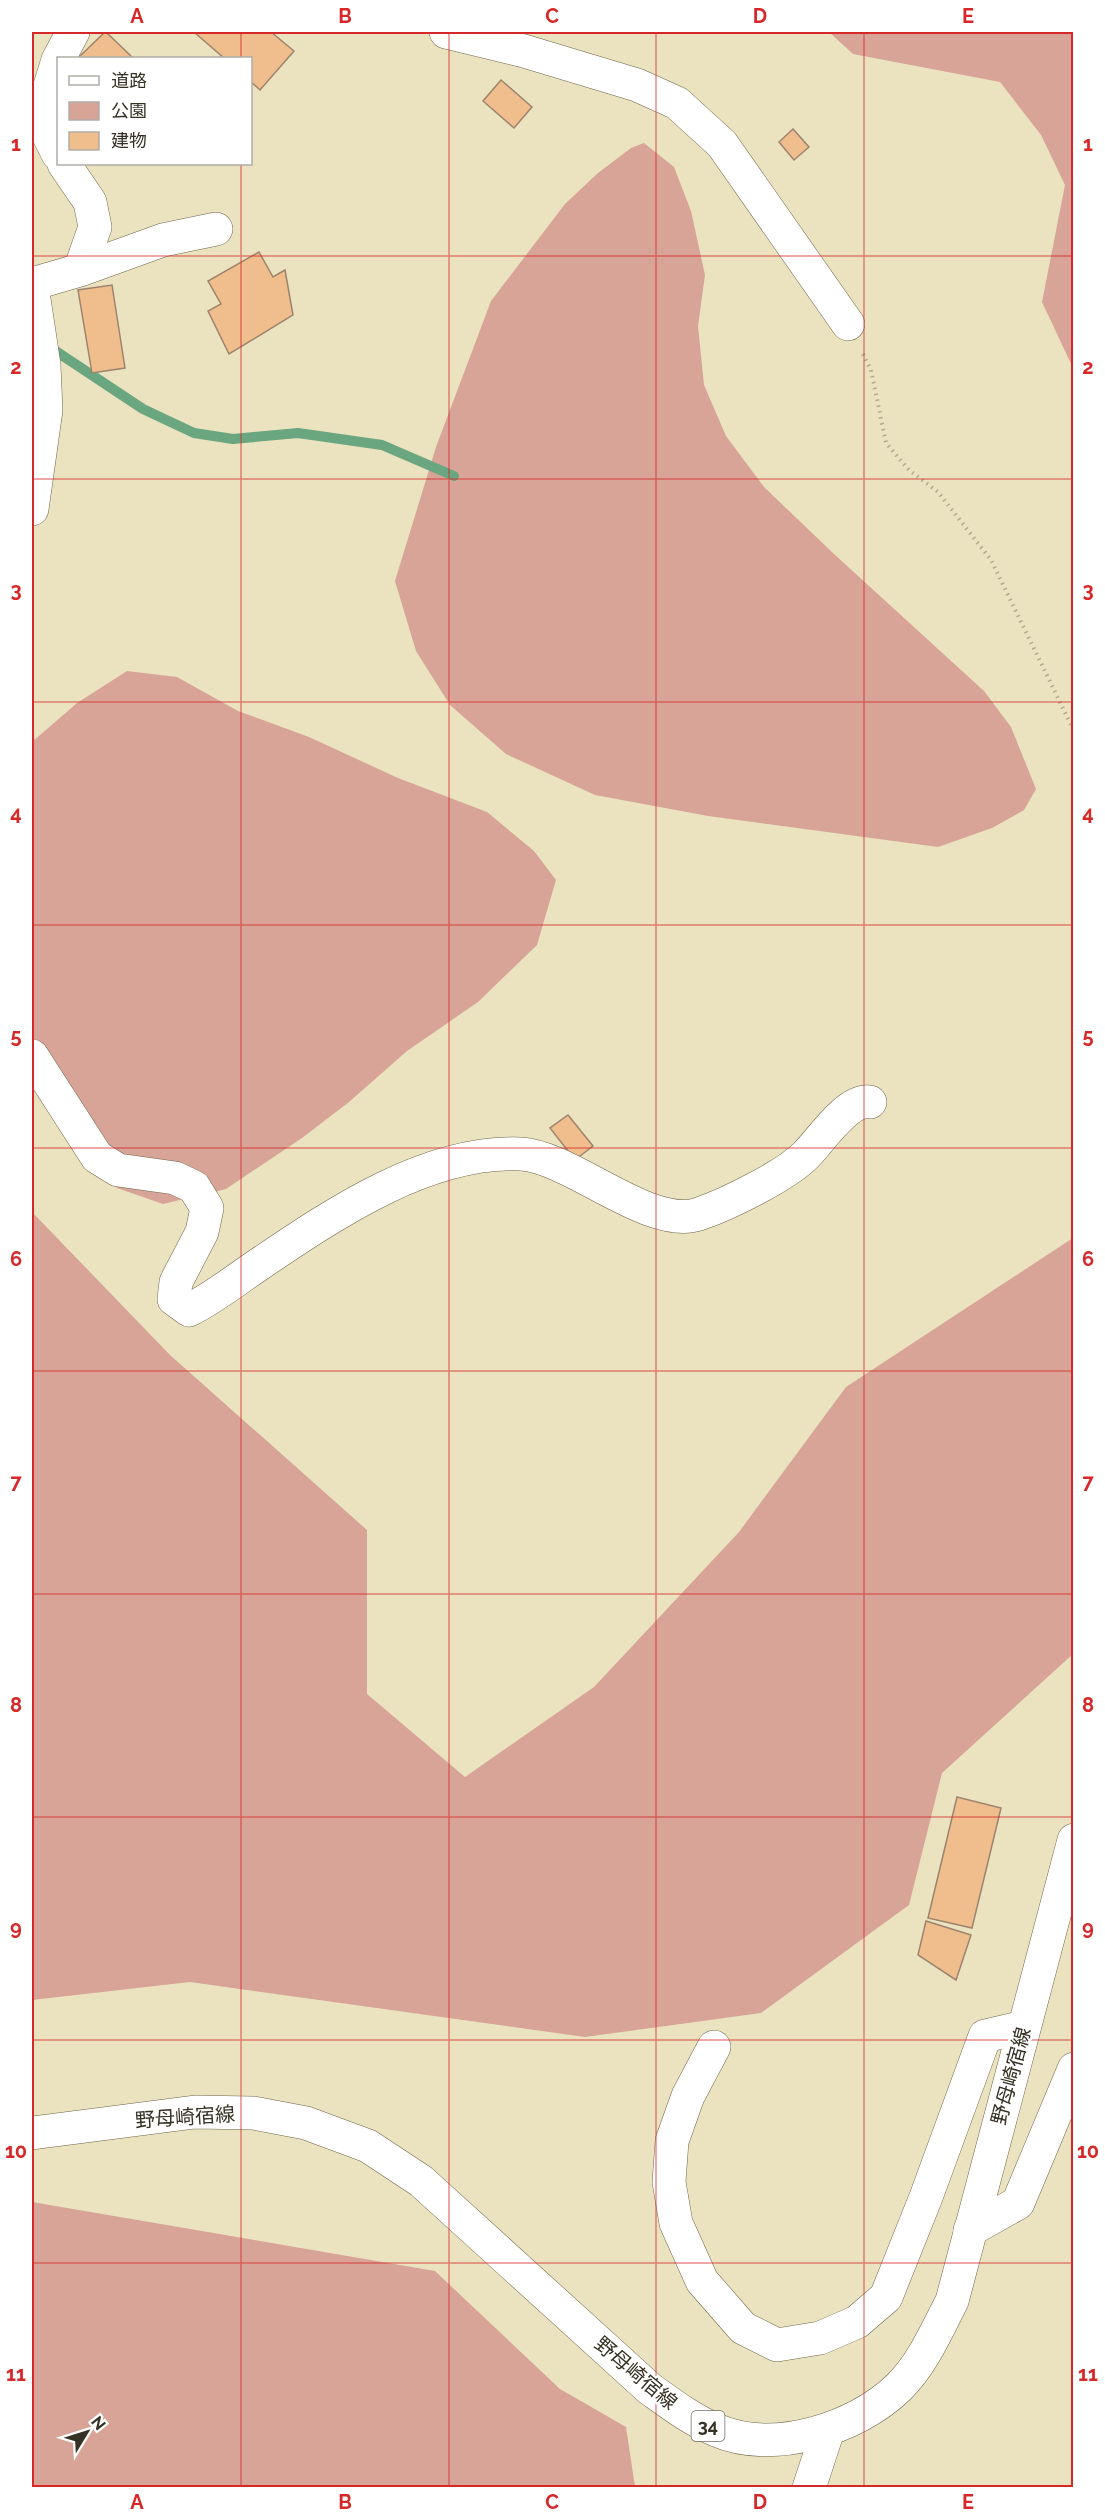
<svg xmlns="http://www.w3.org/2000/svg" width="1105" height="2519" font-family="Raleway,'Noto Sans JP',sans-serif">
	<style>
		.green { fill: #d7a497 }
		.lines { fill: none; stroke-linecap: round; stroke-linejoin: round }
		.stream { stroke: #6aa67f; stroke-width: 10 }
		.building { fill: #f0bd8d; stroke: #9d846d; stroke-width: 1.5 }
		.minor-casing { stroke: #6f6648; stroke-width: 34 }
		.primary-casing { stroke: #6f6648; stroke-width: 34 }
		.path { stroke: #b1aa8e; stroke-width: 4; stroke-dasharray: 1.5 4.5; stroke-linecap: butt }
		.minor { stroke: #fff; stroke-width: 33 }
		.primary { stroke: #fff; stroke-width: 33 }
		.grid { fill: none; stroke: #d62828; stroke-width: 1.5; stroke-opacity: 0.55 }
		.labels { text-anchor: middle; stroke-width: 4.5; stroke-linejoin: round; paint-order: stroke }
		.shield { fill: #fff; stroke: #726f66; stroke-width: 1.5 }
		.shield-label { font-size: 18px; font-weight: bold; fill: #353124 }
		.street-label { font-size: 20px; fill: #353124; stroke: #fff }
		.neatline { fill: none; stroke: #d62828; stroke-width: 2 }
		.grid-label { font-size: 20px; text-anchor: middle; font-weight: bold; fill: #d62828 }
	</style>
	<rect width="100%" height="100%" fill="#ebe2c0"/>
	<path class="green" d="M 829,32 L 1073,32 L 1073,368 L 1042,302 L 1065,185 L 1041,135 L 1000,82 L 853,54 Z
		M 644,143 L 674,167 L 691,211 L 705,275 L 698,326 L 704,385 L 726,436 L 764,487 L 834,554 L 984,691 L 1011,727 L 1036,789 L 1024,810 L 992,828 L 938,847 L 708,816 L 595,795 L 506,754 L 450,705 L 416,651 L 395,581 L 436,447 L 491,301 L 565,204 L 598,173 L 631,148 Z
		M 127,671 L 177,677 L 238,711 L 309,737 L 398,778 L 487,812 L 534,851 L 556,880 L 537,945 L 478,1002 L 407,1051 L 349,1102 L 302,1138 L 226,1189 L 163,1204 L 117,1188 L 55,1115 L 32,1074 L 32,742 L 77,703 Z
		M 32,1212 L 170,1355 L 367,1530 L 367,1694 L 465,1777 L 594,1687 L 739,1532 L 846,1387 L 1073,1238 L 1073,1654 L 942,1773 L 909,1905 L 761,2013 L 585,2037 L 190,1982 L 32,2000 Z
		M 32,2202 L 435,2271 L 560,2389 L 626,2427 L 635,2487 L 32,2487 Z"/>
	<g class="lines">
		<path class="stream" d="M 48,346 L 143,409 L 194,433 L 233,439 L 298,433 L 382,445 L 454,476"/>
	</g>
	<path class="building" d="M 105,32 L 106,32 L 133,58 L 78,58 Z
		M 194,32 L 271,32 L 294,51 L 260,90 L 250,81 L 250,58 L 224,58 Z
		M 501,80 L 532,107 L 514,128 L 483,101 Z
		M 793,129 L 809,147 L 794,160 L 779,142 Z
		M 259,252 L 273,277 L 285,270 L 293,315 L 229,354 L 208,311 L 221,304 L 208,281 Z
		M 112,285 L 125,368 L 92,373 L 78,290 Z
		M 568,1115 L 593,1146 L 575,1160 L 550,1128 Z
		M 957,1797 L 1001,1808 L 972,1928 L 928,1918 Z
		M 926,1921 L 971,1935 L 956,1980 L 918,1955 Z"/>
	<g class="lines">
		<defs>
			<path id="minor" d="M 446,32 L 524,51 L 637,85 L 677,103 L 722,144 L 848,324
				M 59,58 L 73,32
				M 58,60 L 45,102 L 45,128 L 58,154
				M 64,164 L 90,202 L 95,227 L 80,270
				M 32,284 L 80,270 L 163,240 L 216,229
				M 32,1056 L 97,1157 L 118,1170 L 175,1178 L 194,1187 L 207,1208 L 202,1232 L 176,1282 L 174,1299 L 189,1310 C 215,1297 237,1279 261,1263 C 335,1213 428,1150 521,1154 C 572,1157 650,1231 699,1214 C 728,1204 785,1176 806,1155 C 821,1140 847,1099 870,1102
				M 714,2047 L 688,2096 L 672,2141 L 669,2182 L 676,2223 L 702,2281 L 743,2328 L 777,2345 L 820,2338 L 857,2322 L 886,2297 L 926,2197 L 985,2036 L 1024,2027
				M 970,2230 L 1018,2203 L 1074,2069
				M 809,2488 L 828,2430"/>
			<path id="primary" d="M 32,286 L 44,365 L 46,410 L 32,509
				M 32,2133 L 195,2112 L 253,2113 L 306,2123 L 368,2146 L 421,2181 L 650,2389 C 671,2404 692,2420 716,2430 C 773,2455 856,2429 899,2387 C 923,2363 937,2330 952,2301 L 1074,1840"/>
		</defs>
		<use href="#minor" class="minor-casing"/>
		<use href="#primary" class="primary-casing"/>
		<path class="path" d="M 863,354 L 871,370 L 886,443 L 909,470 L 938,492 L 991,560 L 1074,731"/>
		<use href="#minor" class="minor"/>
		<use href="#primary" class="primary"/>
	</g>
	<path class="grid" d="M 241,32 L 241,58M 449,32 L 449,2488M 656,32 L 656,2488M 864,32 L 864,2488M 241,164 L 241,2488M 32,256 L 1074,256M 32,479 L 1074,479M 32,702 L 1074,702M 32,925 L 1074,925M 32,1148 L 1074,1148M 32,1371 L 1074,1371M 32,1594 L 1074,1594M 32,1817 L 1074,1817M 32,2040 L 1074,2040M 32,2263 L 1074,2263"/>
	<g class="labels">
		<rect class="shield" x="691.5" y="2411" width="33" height="30" rx="4.5"/>
		<g class="shield-label">
			<text x="708" y="2432">34</text>
		</g>
		<g class="street-label">
			<text transform="translate(1011 2076) rotate(-75)" y="7">野母崎宿線</text>
			<text transform="translate(185 2117) rotate(-4)" y="7">野母崎宿線</text>
			<text transform="translate(636 2373) rotate(40)" y="7">野母崎宿線</text>
		</g>
	</g>
	<rect width="1105" height="2519" fill="none" stroke="#ffffff" stroke-width="66"/>
	<rect x="57" y="57" width="195" height="108" fill="#ffffff" stroke="#aeada7" stroke-width="1.5"/>
	<rect x="69" y="76" width="30" height="9" fill="#ffffff" stroke="#aeada7" stroke-width="1.5"/>
	<text x="111" y="87" font-size="18" fill="#353124">道路</text>
	<rect x="69" y="102" width="30" height="18" fill="#d7a497" stroke="#aeada7" stroke-width="1.5"/>
	<text x="111" y="117" font-size="18" fill="#353124">公園</text>
	<rect x="69" y="132" width="30" height="18" fill="#f0bd8d" stroke="#aeada7" stroke-width="1.5"/>
	<text x="111" y="147" font-size="18" fill="#353124">建物</text>
	<g transform="translate(87 2432) rotate(52)" stroke="#ffffff" stroke-width="4.5" paint-order="stroke">
	<path d="M0-4.5L10 22L0 15L-10 22Z" fill="#353124"/>
	<text y="-9" font-size="16" font-weight="bold" text-anchor="middle" fill="#353124">N</text>
	</g>
	<rect x="33" y="33" width="1039" height="2453" class="neatline"/>
	<g class="grid-label">
		<text x="137" y="23">A</text>
		<text x="345" y="23">B</text>
		<text x="552" y="23">C</text>
		<text x="760" y="23">D</text>
		<text x="968" y="23">E</text>
		<text x="16" y="151">1</text>
		<text x="1088" y="151">1</text>
		<text x="16" y="374">2</text>
		<text x="1088" y="374">2</text>
		<text x="16" y="597">3</text>
		<text x="1088" y="597">3</text>
		<text x="16" y="820">4</text>
		<text x="1088" y="820">4</text>
		<text x="16" y="1043">5</text>
		<text x="1088" y="1043">5</text>
		<text x="16" y="1266">6</text>
		<text x="1088" y="1266">6</text>
		<text x="16" y="1489">7</text>
		<text x="1088" y="1489">7</text>
		<text x="16" y="1712">8</text>
		<text x="1088" y="1712">8</text>
		<text x="16" y="1935">9</text>
		<text x="1088" y="1935">9</text>
		<text x="16" y="2158">10</text>
		<text x="1088" y="2158">10</text>
		<text x="16" y="2381">11</text>
		<text x="1088" y="2381">11</text>
		<text x="137" y="2509">A</text>
		<text x="345" y="2509">B</text>
		<text x="552" y="2509">C</text>
		<text x="760" y="2509">D</text>
		<text x="968" y="2509">E</text>
	</g>
</svg>
